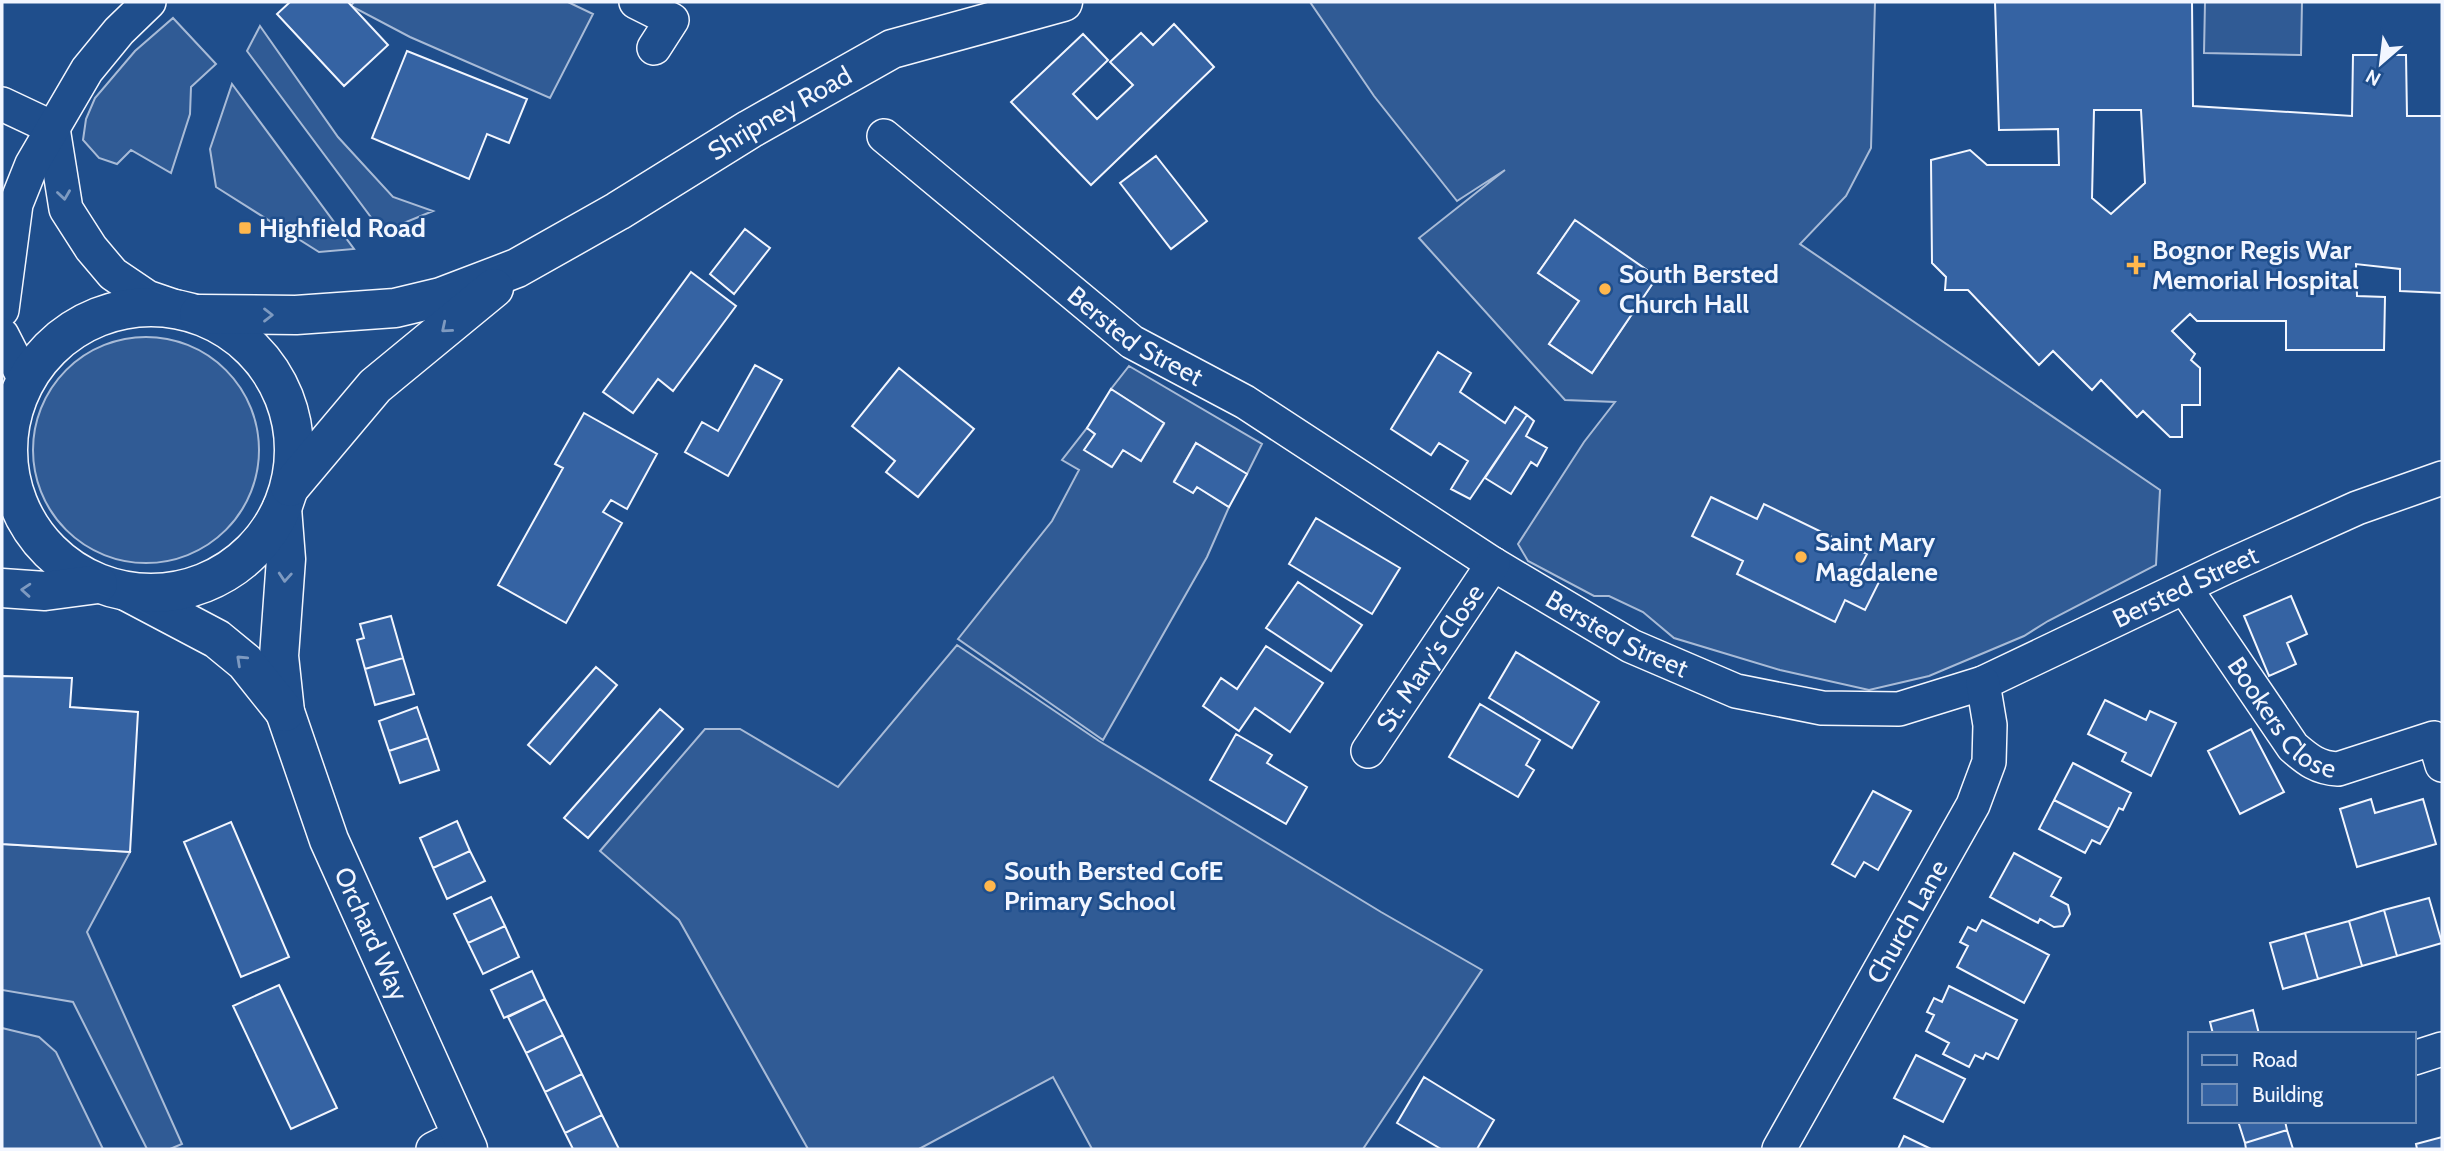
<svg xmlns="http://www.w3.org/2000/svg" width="2444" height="1151" font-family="Cabin,sans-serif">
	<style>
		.built { fill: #305b95; stroke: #a8bbd7; stroke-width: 2; fill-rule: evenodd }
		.building { fill: #3563a3; stroke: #f2f6ff; stroke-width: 2; fill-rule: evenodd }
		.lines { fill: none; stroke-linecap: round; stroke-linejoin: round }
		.minor-casing { stroke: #f2f6ff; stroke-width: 36 }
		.tertiary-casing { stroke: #f2f6ff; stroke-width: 41 }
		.primary-casing { stroke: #f2f6ff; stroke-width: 41 }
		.minor { stroke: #1f4e8c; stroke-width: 33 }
		.tertiary { stroke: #1f4e8c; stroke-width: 38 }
		.primary { stroke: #1f4e8c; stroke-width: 38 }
		.oneway { stroke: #7e9ac0 }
		.poi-dot { fill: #ffb74d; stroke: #1f4e8c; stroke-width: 2.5 }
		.labels { text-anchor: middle; stroke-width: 5; stroke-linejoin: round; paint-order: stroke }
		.street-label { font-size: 26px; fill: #f2f6ff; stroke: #1f4e8c }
		.poi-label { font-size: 26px; font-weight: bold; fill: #f2f6ff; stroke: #1f4e8c; text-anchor: start }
	</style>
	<rect width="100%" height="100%" fill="#1f4e8c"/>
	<path class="built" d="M 354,2 L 568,2 L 593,14 L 550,98 L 410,37 L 351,6 Z
		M 1310,2 L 1875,2 L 1871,148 L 1846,196 L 1800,244 L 2160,490 L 2156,565 L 2048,621 L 2024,636 L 1929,676 L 1869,690 L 1780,670 L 1674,638 L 1643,612 L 1609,596 L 1594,596 L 1528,561 L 1518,544 L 1584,442 L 1615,402 L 1565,400 L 1419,238 L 1505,170 L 1457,201 L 1374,96 ZM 1575,221 L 1657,277 L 1592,373 L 1549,344 L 1579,301 L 1538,273 Z
		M 2205,2 L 2302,2 L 2301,55 L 2204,53 Z
		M 173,18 L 216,64 L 191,87 L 190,114 L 171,173 L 131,150 L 117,164 L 99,158 L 83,140 L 86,119 L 95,98 L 135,51 Z
		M 260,26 L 338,137 L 393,197 L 433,211 L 382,232 L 247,51 Z
		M 232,84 L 354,249 L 319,252 L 216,187 L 210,149 Z
		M33 450a113 113 0 1 1 226 0a113 113 0 1 1-226 0Z
		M 1129,366 L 1262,444 L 1247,474 L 1196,443 L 1174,481 L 1193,493 L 1197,487 L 1229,507 L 1207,557 L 1103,740 L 958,639 L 1052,521 L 1079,470 L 1062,460 L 1087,428 L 1095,434 L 1085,450 L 1111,467 L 1123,450 L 1141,461 L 1164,424 L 1111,389 Z
		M 957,645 L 1099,741 L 1381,912 L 1482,970 L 1363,1149 L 1092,1149 L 1053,1077 L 919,1149 L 808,1149 L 679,920 L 600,851 L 705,729 L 740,729 L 838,787 Z
		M 2,844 L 130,852 L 87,932 L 182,1144 L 170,1149 L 147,1149 L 73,1002 L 2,990 Z
		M 2,1028 L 39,1037 L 56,1052 L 103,1149 L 2,1149 Z"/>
	<path class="building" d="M 290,2 L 348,2 L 388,45 L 344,86 L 277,14 Z
		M 1995,2 L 2192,2 L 2193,106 L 2352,116 L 2353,55 L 2406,55 L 2407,116 L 2442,116 L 2442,293 L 2400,291 L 2400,269 L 2356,264 L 2357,296 L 2385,297 L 2384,350 L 2286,350 L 2286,321 L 2197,321 L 2190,314 L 2172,331 L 2195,354 L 2191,360 L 2200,368 L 2200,405 L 2182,405 L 2182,437 L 2170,437 L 2143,411 L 2137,417 L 2101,380 L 2092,390 L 2053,351 L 2039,365 L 1968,290 L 1945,290 L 1946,277 L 1932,263 L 1931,160 L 1970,150 L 1987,165 L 2059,165 L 2058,129 L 1999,130 ZM 2094,110 L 2141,110 L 2145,183 L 2111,214 L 2092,198 Z
		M 1174,24 L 1214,67 L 1091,185 L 1011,102 L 1083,34 L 1108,60 L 1073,94 L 1097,119 L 1133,85 L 1110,62 L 1141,33 L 1153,45 Z
		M 407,51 L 527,99 L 509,143 L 487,134 L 469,179 L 372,138 Z
		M 1156,156 L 1207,221 L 1171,249 L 1120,183 Z
		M 1575,220 L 1657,277 L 1592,373 L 1549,344 L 1579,301 L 1538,273 Z
		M 745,229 L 770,248 L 734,294 L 710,274 Z
		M 691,272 L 736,306 L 673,391 L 658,379 L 633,413 L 603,392 Z
		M 1438,352 L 1471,373 L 1460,392 L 1505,423 L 1515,407 L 1527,415 L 1470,499 L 1451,489 L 1468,461 L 1439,443 L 1431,455 L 1391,429 Z
		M 755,365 L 782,380 L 728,476 L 685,452 L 702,422 L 718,431 Z
		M 899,368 L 974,429 L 918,497 L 886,472 L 895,461 L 852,426 Z
		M 1111,389 L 1164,423 L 1141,461 L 1123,450 L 1112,467 L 1084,450 L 1095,434 L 1087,428 Z
		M 584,413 L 657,454 L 627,509 L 611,500 L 603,512 L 622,523 L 566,623 L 498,585 L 563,468 L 555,464 Z
		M 1527,415 L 1534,421 L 1526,436 L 1547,448 L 1537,466 L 1531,462 L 1511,494 L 1485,478 Z
		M 1196,443 L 1247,474 L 1229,507 L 1197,487 L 1193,493 L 1174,482 Z
		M 1711,497 L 1757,519 L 1764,504 L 1867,554 L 1858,571 L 1879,582 L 1865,610 L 1845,600 L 1835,622 L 1737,574 L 1743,561 L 1692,536 Z
		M 1316,518 L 1400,568 L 1372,614 L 1289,564 Z
		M 1298,582 L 1362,625 L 1331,671 L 1266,628 Z
		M 2291,596 L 2307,634 L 2287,643 L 2296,664 L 2269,676 L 2244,616 Z
		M 391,616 L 403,658 L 365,669 L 357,640 L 364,638 L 360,624 Z
		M 1266,646 L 1323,683 L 1290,732 L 1255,708 L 1239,731 L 1203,706 L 1221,678 L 1237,689 Z
		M 1516,652 L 1599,702 L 1572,748 L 1489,698 Z
		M 403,658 L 414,694 L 375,705 L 365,669 Z
		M 596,667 L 617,685 L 550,764 L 528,745 Z
		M 2,676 L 72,678 L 70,707 L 138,712 L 130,852 L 2,844 Z
		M 2105,700 L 2146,720 L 2150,711 L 2176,723 L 2151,776 L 2122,761 L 2126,753 L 2088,734 Z
		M 1480,704 L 1540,740 L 1526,765 L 1534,770 L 1518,797 L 1449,757 Z
		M 417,707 L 428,738 L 389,751 L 379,721 Z
		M 660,709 L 683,729 L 588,838 L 564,818 Z
		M 2251,729 L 2284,792 L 2240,814 L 2208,751 Z
		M 1236,734 L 1272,755 L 1267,763 L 1307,787 L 1286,824 L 1210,780 Z
		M 428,738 L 439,770 L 400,783 L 389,751 Z
		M 2073,763 L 2131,793 L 2123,810 L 2119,808 L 2109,828 L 2054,800 Z
		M 1873,791 L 1911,811 L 1878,870 L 1864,862 L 1855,877 L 1832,864 Z
		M 2371,799 L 2375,813 L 2423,799 L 2436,844 L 2357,867 L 2340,809 Z
		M 2054,800 L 2109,828 L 2100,844 L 2092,840 L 2085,853 L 2039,829 Z
		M 457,821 L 470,851 L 433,868 L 420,838 Z
		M 231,822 L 289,957 L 241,977 L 184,842 Z
		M 470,851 L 485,881 L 447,899 L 433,868 Z
		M 2014,853 L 2061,878 L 2051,896 L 2068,905 L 2070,914 L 2063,926 L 2054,927 L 2040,919 L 2038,923 L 1990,897 Z
		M 491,897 L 505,926 L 468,943 L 454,914 Z
		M 2429,898 L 2442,943 L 2397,956 L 2384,910 Z
		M 2384,910 L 2397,956 L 2362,966 L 2349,921 Z
		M 1982,920 L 2049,955 L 2024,1003 L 1957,967 L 1968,946 L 1960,942 L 1968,927 L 1976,931 Z
		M 2349,921 L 2362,966 L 2318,979 L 2305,933 Z
		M 505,926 L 519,957 L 483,974 L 468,943 Z
		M 2305,933 L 2318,979 L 2283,989 L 2270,943 Z
		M 532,971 L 545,999 L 504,1018 L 491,990 Z
		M 279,985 L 337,1108 L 291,1129 L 233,1006 Z
		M 1949,986 L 2017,1020 L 1998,1059 L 1986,1053 L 1983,1059 L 1975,1055 L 1969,1067 L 1943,1054 L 1949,1043 L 1926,1031 L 1934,1015 L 1927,1012 L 1934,998 L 1942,1002 Z
		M 545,999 L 563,1035 L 526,1053 L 508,1017 Z
		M 2253,1010 L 2259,1034 L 2213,1034 L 2210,1022 Z
		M 563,1035 L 582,1074 L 545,1092 L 526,1053 Z
		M 1916,1055 L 1965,1079 L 1943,1122 L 1894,1098 Z
		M 582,1074 L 602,1115 L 565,1133 L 545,1092 Z
		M 1424,1077 L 1494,1120 L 1477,1149 L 1441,1149 L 1397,1123 Z
		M 602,1115 L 619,1149 L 573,1149 L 565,1133 Z
		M 2238,1121 L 2285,1121 L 2287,1130 L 2245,1143 Z
		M 2287,1130 L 2293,1149 L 2246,1149 L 2245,1143 Z
		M 1904,1136 L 1931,1149 L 1898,1149 Z
		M 2442,1137 L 2442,1149 L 2417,1149 L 2416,1144 Z"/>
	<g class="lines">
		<defs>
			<g id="minor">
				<path d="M 636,2 L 672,20 L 654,48"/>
				<path d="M 2,104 L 53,128"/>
				<path d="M 53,128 L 66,209 L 91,248 L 113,274 L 147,297 L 188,311"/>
				<path id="s1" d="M 884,136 L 1132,342 L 1245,402 L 1493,564 L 1631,646 L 1736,691 L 1822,708 L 1899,709 L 1983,683 L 2224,568 L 2357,508 L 2442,478"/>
				<path d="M 2,310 L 16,204 L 32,164 L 87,70 L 119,31 L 149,2"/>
				<path d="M 2,335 L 25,380"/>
				<path id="s2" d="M 2185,588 L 2293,747 C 2308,760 2318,768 2338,769 L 2434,738 L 2442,765"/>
				<path id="s3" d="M 1368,751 L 1493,564"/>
				<path d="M 2414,1058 L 2442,1049"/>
				<path d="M 433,1149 L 461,1135"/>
				<path id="s4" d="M 1779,1149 L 1973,805 L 1989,762 L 1990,725 L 1983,683"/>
			</g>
			<g id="tertiary">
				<path id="s5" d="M 282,508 L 286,559 L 279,656 L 285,712 L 329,840 L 468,1149"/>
				<path d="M 128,592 L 217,639 L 245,662 L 285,712"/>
			</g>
			<g id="primary">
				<circle cx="151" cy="450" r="143"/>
				<path id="s6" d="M 199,314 L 296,315 L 395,308 L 441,297 L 517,268 L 618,211 L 750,129 L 892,49 L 1063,2"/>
				<path d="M 290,487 L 375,386 L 494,288"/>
				<path d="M 2,588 L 45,591 L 98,584"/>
			</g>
		</defs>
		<use href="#minor" class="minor-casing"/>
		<use href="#tertiary" class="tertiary-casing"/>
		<use href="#primary" class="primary-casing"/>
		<use href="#minor" class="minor"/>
		<use href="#tertiary" class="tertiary"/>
		<use href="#primary" class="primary"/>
	</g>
	<defs><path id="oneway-chevron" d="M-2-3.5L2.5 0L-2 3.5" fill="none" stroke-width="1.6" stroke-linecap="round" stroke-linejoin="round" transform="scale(1.75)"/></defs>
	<g class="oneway">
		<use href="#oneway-chevron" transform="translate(64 195) rotate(82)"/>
		<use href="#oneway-chevron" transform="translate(268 315)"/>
		<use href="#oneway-chevron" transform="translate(446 328) rotate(140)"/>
		<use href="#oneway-chevron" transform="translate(285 577) rotate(94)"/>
		<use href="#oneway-chevron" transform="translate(26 590) rotate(-176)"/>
		<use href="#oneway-chevron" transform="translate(241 660) rotate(-137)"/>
	</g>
	<g class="poi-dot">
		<rect x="238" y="221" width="14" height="14" rx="3.5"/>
		<path d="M2132.5 254.5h7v7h7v7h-7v7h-7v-7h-7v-7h7z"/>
		<circle cx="1605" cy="289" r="7"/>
		<circle cx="1801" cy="557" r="7"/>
		<circle cx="990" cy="886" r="7"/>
	</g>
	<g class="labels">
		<g class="street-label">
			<text dy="9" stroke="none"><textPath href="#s6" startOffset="630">Shripney Road</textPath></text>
			<text dy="9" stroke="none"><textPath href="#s1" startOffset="322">Bersted Street</textPath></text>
			<text dy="9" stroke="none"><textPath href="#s1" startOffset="1498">Bersted Street</textPath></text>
			<text dy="9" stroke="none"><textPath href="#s1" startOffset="889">Bersted Street</textPath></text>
			<text dy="9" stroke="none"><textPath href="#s3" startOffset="112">St. Mary's Close</textPath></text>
			<text dy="9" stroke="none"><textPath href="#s2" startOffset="164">Bookers Close</textPath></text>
			<text dy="9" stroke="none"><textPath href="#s4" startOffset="261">Church Lane</textPath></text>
			<text dy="9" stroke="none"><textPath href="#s5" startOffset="443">Orchard Way</textPath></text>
		</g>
		<g class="poi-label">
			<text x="259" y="237">Highfield Road</text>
			<text x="2152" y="259">Bognor Regis War<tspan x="2152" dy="30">Memorial Hospital</tspan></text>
			<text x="1619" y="283">South Bersted<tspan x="1619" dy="30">Church Hall</tspan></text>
			<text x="1815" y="551">Saint Mary<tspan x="1815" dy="30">Magdalene</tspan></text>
			<text x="1004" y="880">South Bersted CofE<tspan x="1004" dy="30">Primary School</tspan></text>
		</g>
	</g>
	<rect width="2444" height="1151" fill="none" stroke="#f2f6ff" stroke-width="7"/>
	<rect x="2188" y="1032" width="228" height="91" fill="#1f4e8c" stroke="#7391ba" stroke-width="2"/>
	<rect x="2202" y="1055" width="35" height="10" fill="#1f4e8c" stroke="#7391ba" stroke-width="2"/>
	<text x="2252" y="1067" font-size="21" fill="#f2f6ff">Road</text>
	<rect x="2202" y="1084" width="35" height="21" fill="#3563a3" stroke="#7391ba" stroke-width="2"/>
	<text x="2252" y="1102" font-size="21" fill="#f2f6ff">Building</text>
	<g transform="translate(2381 63) rotate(208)" stroke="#1f4e8c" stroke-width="5" paint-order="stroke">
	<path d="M0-5L12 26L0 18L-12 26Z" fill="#f2f6ff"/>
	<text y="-10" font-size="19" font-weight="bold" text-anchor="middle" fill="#f2f6ff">N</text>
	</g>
</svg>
